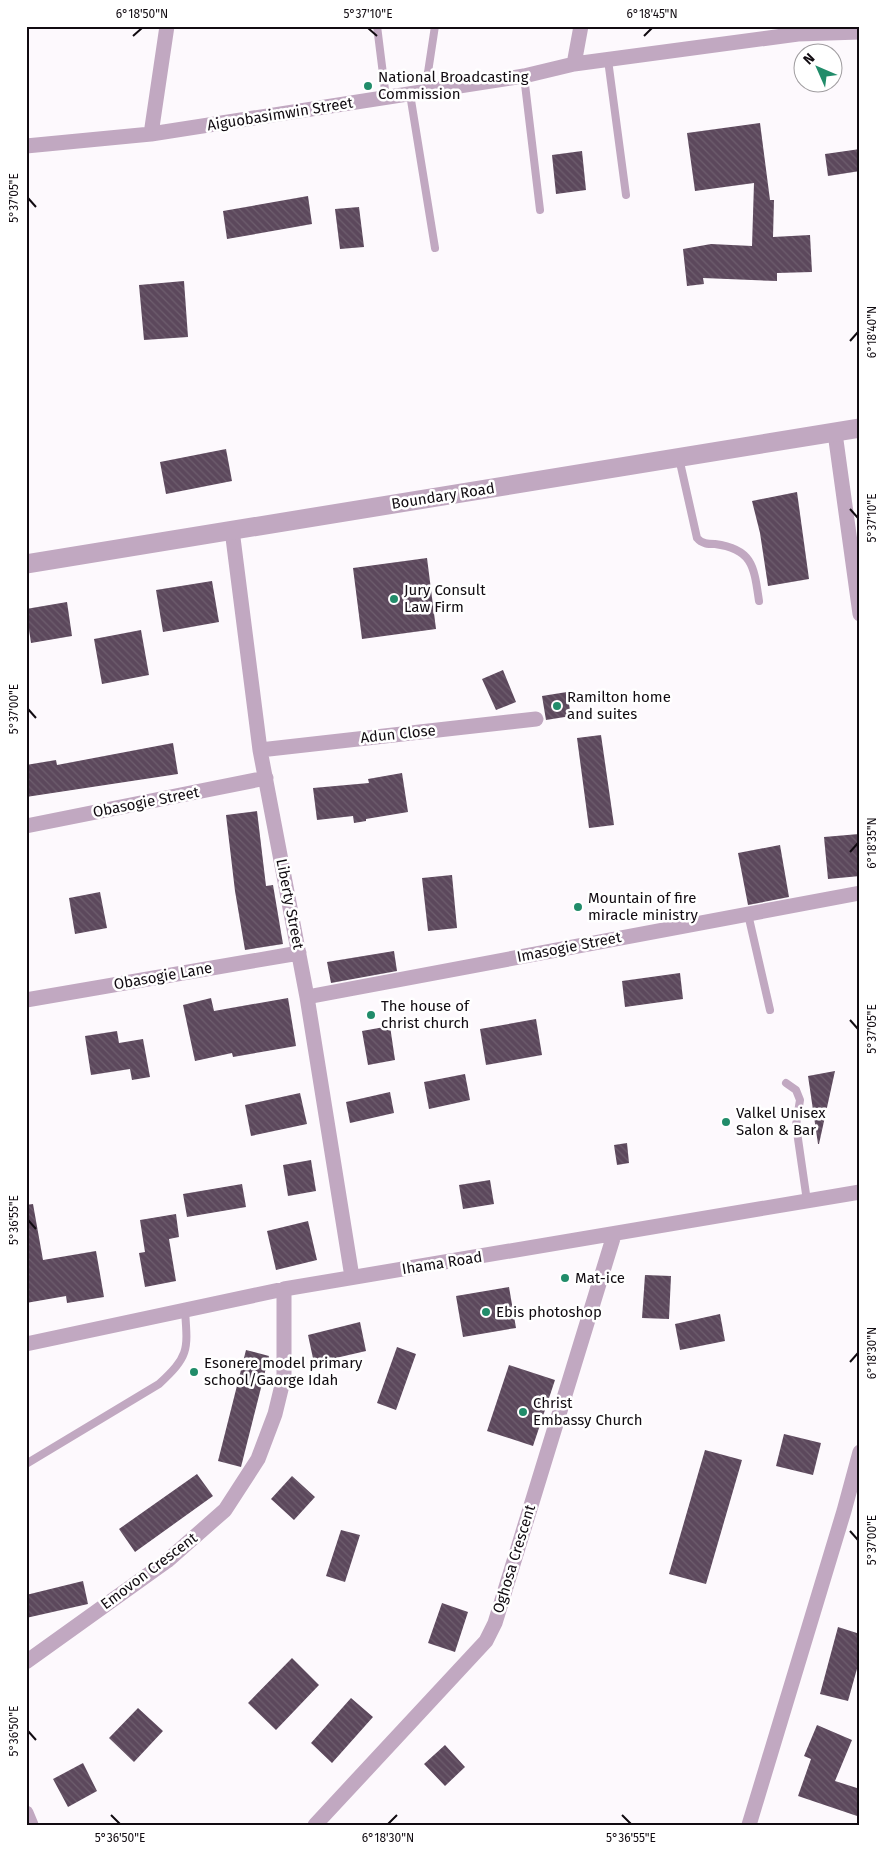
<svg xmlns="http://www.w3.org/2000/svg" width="886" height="1851" font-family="'Fira Sans',sans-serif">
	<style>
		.building { fill: url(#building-back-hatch) }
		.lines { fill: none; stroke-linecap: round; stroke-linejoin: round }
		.service { stroke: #c1a8c1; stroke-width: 8 }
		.minor { stroke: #c1a8c1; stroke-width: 15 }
		.tertiary { stroke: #c1a8c1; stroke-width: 19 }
		.ticks { fill: none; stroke: #110b11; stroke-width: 2 }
		.poi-dot { fill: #218c6a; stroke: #fff; stroke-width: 2 }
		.labels { text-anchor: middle; stroke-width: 5; stroke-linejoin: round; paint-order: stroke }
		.poi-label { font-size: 15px; fill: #110b11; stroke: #fff; text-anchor: start }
		.street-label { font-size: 15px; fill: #110b11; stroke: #fff }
		.neatline { fill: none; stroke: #110b11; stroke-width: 2 }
		.ticks-label { font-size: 12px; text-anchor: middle; fill: #110b11 }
	</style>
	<defs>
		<pattern id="building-back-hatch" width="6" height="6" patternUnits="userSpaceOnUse" patternTransform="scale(1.25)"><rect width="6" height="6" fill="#5c485c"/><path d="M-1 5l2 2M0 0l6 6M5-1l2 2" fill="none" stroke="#6e5e6e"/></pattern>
	</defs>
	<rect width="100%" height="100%" fill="#fdf9fd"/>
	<path class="building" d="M 760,123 L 770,200 L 774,200 L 773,237 L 810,235 L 812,272 L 777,273 L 777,281 L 703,278 L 704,284 L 687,286 L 683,249 L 711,244 L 752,246 L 754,183 L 695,191 L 687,133 Z
		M 860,149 L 860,171 L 828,176 L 825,154 Z
		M 582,151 L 586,190 L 556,194 L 552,155 Z
		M 308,196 L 312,224 L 227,239 L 223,211 Z
		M 359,207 L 364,247 L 340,249 L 335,209 Z
		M 184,281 L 188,337 L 144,340 L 139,285 Z
		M 226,449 L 232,481 L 166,494 L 160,462 Z
		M 797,492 L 809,579 L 768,586 L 760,533 L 752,501 Z
		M 427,558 L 436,629 L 362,639 L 353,568 Z
		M 212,581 L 219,622 L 163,632 L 156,590 Z
		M 67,602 L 72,636 L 31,643 L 26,609 Z
		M 141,630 L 149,675 L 102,684 L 94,639 Z
		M 503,670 L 516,702 L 496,710 L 482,679 Z
		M 567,692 L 571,716 L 546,720 L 542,696 Z
		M 601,735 L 614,825 L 589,828 L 577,738 Z
		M 173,743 L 178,774 L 26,797 L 26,765 L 56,760 L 57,765 Z
		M 402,773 L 408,812 L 366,819 L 366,821 L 354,823 L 353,816 L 317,820 L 313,788 L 369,783 L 368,779 Z
		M 257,811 L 266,886 L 273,885 L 283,944 L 245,950 L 235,891 L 226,815 Z
		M 859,834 L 860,876 L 828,879 L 824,837 Z
		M 780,845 L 789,897 L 748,905 L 738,853 Z
		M 452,875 L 457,928 L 428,931 L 422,878 Z
		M 100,892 L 107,928 L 75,934 L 69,898 Z
		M 394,951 L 397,971 L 331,983 L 327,962 Z
		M 680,973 L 683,999 L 625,1007 L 622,981 Z
		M 211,998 L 214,1011 L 288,998 L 296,1046 L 233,1057 L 232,1053 L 195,1061 L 183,1005 Z
		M 536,1019 L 542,1055 L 486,1065 L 480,1029 Z
		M 390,1026 L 395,1060 L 368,1065 L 362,1031 Z
		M 117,1031 L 119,1043 L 143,1039 L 150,1077 L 132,1080 L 130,1069 L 91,1075 L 85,1036 Z
		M 835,1071 L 819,1144 L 818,1144 L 808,1076 Z
		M 465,1074 L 470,1100 L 429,1109 L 424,1082 Z
		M 390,1092 L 394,1113 L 350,1123 L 346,1102 Z
		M 300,1093 L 307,1124 L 251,1136 L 245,1105 Z
		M 627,1143 L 629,1163 L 617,1165 L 614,1145 Z
		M 311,1160 L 316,1191 L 288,1196 L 283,1165 Z
		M 490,1180 L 494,1204 L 463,1209 L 459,1185 Z
		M 242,1184 L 246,1207 L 187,1217 L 183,1194 Z
		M 33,1204 L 43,1260 L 96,1251 L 104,1297 L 67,1303 L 66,1296 L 26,1303 L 26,1205 Z
		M 176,1214 L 179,1237 L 169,1239 L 176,1281 L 145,1287 L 139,1253 L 145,1252 L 140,1220 Z
		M 308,1221 L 317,1260 L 276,1270 L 267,1231 Z
		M 645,1275 L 671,1276 L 669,1319 L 642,1318 Z
		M 509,1287 L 516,1328 L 463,1337 L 456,1296 Z
		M 720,1314 L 725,1341 L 680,1350 L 675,1324 Z
		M 360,1322 L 366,1351 L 314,1363 L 308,1335 Z
		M 397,1347 L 416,1354 L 396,1410 L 377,1403 Z
		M 246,1350 L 269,1356 L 241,1467 L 218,1461 Z
		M 509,1365 L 555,1380 L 533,1446 L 487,1431 Z
		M 784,1434 L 821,1443 L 813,1475 L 776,1466 Z
		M 705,1450 L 742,1460 L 706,1584 L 669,1574 Z
		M 197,1474 L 213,1496 L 135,1552 L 119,1529 Z
		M 292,1476 L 315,1497 L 294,1520 L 271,1499 Z
		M 341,1530 L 360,1535 L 345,1582 L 326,1576 Z
		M 83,1581 L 88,1604 L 26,1618 L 26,1595 Z
		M 442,1603 L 468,1612 L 455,1652 L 428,1643 Z
		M 838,1627 L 860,1634 L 860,1658 L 848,1701 L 820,1694 Z
		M 292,1658 L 319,1685 L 276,1730 L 248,1703 Z
		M 351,1698 L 373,1717 L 332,1763 L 311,1743 Z
		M 138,1708 L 163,1731 L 134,1762 L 109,1738 Z
		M 817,1725 L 852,1740 L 835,1781 L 860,1789 L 860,1817 L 798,1796 L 811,1759 L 804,1756 Z
		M 445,1745 L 465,1767 L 445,1786 L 424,1764 Z
		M 83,1763 L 97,1791 L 68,1807 L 53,1779 Z"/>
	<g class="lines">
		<path class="service" d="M 377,26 L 386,98
			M 608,60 L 626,195
			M 524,76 L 540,210
			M 425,92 L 435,26
			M 410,94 L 435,248
			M 679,458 L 697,538 C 702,544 708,544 715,544 C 753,549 754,567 759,601
			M 748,914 L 770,1010
			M 786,1083 L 796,1090 L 800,1100 L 796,1125 L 807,1201
			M 26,1464 L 159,1384 C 189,1356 188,1351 185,1311"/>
		<path class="minor" d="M 574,64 L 581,26
			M 151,134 L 167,26
			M 26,146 L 151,134 L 524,76 L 574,64 L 798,34 L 860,32
			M 835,433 L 860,614
			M 232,530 L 260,750 L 307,997 L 352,1277
			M 260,750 L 536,719
			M 26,826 L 266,778
			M 307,997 L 860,893
			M 26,1000 L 299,953
			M 26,1344 L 284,1289 L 860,1192
			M 26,1662 L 167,1561 L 225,1510 L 258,1459 L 275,1414 L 284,1377 L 284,1289
			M 26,1813 L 31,1825
			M 315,1825 L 486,1641 L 495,1623 L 614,1235
			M 749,1825 L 844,1511 L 860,1452"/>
		<path class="tertiary" d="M 26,564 L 860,428"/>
	</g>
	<path class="ticks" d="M 368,28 L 377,36M 133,36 L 142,28M 644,36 L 652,28M 28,198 L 36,207M 850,341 L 858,332M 850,509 L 858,518M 28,709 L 36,718M 850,852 L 858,843M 850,1020 L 858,1029M 28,1220 L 36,1229M 850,1362 L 858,1353M 850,1531 L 858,1540M 28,1731 L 36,1740M 111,1815 L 120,1824M 622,1815 L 631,1824M 388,1824 L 397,1815"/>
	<g class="poi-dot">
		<circle cx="368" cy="86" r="5"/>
		<circle cx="394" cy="599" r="5"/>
		<circle cx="557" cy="706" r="5"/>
		<circle cx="578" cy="907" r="5"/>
		<circle cx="371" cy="1015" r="5"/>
		<circle cx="726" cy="1122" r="5"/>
		<circle cx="565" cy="1278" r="5"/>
		<circle cx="486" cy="1312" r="5"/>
		<circle cx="194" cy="1372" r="5"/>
		<circle cx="523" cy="1412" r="5"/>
	</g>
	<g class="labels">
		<g class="poi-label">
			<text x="378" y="82">National Broadcasting<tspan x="378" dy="17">Commission</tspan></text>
			<text x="404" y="595">Jury Consult<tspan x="404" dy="17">Law Firm</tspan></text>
			<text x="567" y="702">Ramilton home<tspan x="567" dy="17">and suites</tspan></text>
			<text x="588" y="903">Mountain of fire<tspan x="588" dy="17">miracle ministry</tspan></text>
			<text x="381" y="1011">The house of<tspan x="381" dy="17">christ church</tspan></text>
			<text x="736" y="1118">Valkel Unisex<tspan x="736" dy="17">Salon &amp; Bar</tspan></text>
			<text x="575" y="1283">Mat-ice</text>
			<text x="496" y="1317">Ebis photoshop</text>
			<text x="204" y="1368">Esonere model primary<tspan x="204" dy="17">school/Gaorge Idah</tspan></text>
			<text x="533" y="1408">Christ<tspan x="533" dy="17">Embassy Church</tspan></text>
		</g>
		<g class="street-label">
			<text transform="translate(280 114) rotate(-9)" y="5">Aiguobasimwin Street</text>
			<text transform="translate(443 496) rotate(-9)" y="5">Boundary Road</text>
			<text transform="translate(398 734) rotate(-6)" y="5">Adun Close</text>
			<text transform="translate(146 802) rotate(-11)" y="5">Obasogie Street</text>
			<text transform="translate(290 904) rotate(79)" y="5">Liberty Street</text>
			<text transform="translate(569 947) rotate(-11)" y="5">Imasogie Street</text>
			<text transform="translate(163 976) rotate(-10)" y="5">Obasogie Lane</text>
			<text transform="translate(442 1263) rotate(-9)" y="5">Ihama Road</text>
			<text transform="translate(514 1559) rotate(-73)" y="5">Oghosa Crescent</text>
			<text transform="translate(149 1571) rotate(-37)" y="5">Emovon Crescent</text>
		</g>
	</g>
	<rect width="886" height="1851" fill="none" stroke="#ffffff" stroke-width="55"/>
	<g transform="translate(818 68) rotate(315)"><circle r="24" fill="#ffffff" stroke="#a09da0"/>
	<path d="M0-4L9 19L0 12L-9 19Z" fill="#218c6a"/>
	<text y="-8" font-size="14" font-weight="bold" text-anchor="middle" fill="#110b11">N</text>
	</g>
	<rect x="28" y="28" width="830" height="1796" class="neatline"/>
	<g class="ticks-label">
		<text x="142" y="18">6°18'50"N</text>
		<text x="368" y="18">5°37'10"E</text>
		<text x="652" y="18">6°18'45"N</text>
		<text transform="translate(14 198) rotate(-90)" y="4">5°37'05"E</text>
		<text transform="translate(872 332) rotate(-90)" y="4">6°18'40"N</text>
		<text transform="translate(872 518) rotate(-90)" y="4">5°37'10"E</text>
		<text transform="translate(14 709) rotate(-90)" y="4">5°37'00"E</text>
		<text transform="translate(872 843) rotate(-90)" y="4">6°18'35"N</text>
		<text transform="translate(872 1029) rotate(-90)" y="4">5°37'05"E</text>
		<text transform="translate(14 1220) rotate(-90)" y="4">5°36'55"E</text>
		<text transform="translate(872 1353) rotate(-90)" y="4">6°18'30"N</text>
		<text transform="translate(872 1540) rotate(-90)" y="4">5°37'00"E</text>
		<text transform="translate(14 1731) rotate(-90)" y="4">5°36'50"E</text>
		<text x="120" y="1842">5°36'50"E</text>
		<text x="388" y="1842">6°18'30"N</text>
		<text x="631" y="1842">5°36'55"E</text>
	</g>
</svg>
